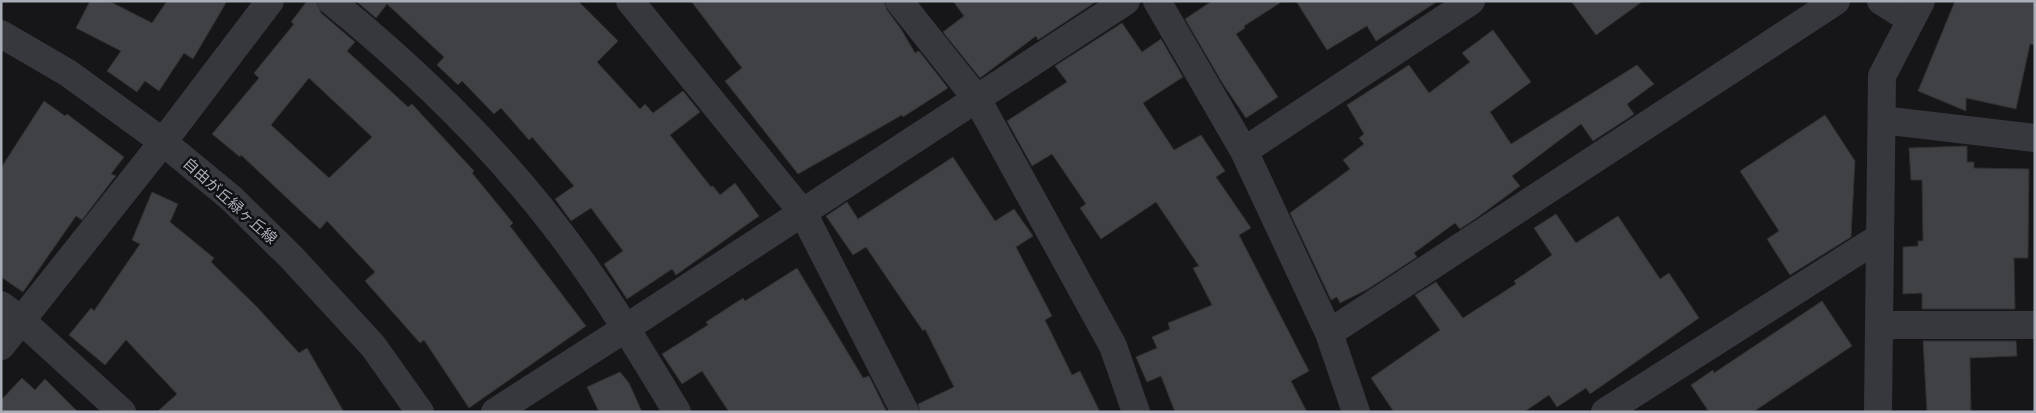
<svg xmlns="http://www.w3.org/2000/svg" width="2036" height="413" font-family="'Exo 2','Noto Sans JP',sans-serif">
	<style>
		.building { fill: #404145; stroke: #303034; fill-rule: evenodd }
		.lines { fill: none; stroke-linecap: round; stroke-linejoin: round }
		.minor { stroke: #37383d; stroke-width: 28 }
		.tertiary { stroke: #37383d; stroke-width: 28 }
		.labels { text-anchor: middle; stroke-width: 5; stroke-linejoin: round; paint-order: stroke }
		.street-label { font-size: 15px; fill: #a8adb8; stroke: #111113 }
	</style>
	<rect width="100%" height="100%" fill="#161618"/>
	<path class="building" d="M 90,1 L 109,1 L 152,23 L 167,1 L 227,1 L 193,59 L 184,53 L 159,91 L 145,81 L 137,92 L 107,71 L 121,51 L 76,28 Z
		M 307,1 L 316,1 L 321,13 L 355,42 L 347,51 L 408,107 L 412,104 L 474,171 L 472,173 L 513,223 L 510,226 L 586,326 L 469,408 L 424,340 L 420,343 L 365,281 L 375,272 L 327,221 L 320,229 L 241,155 L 240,157 L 212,134 L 259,78 L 254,73 L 294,24 L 291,22 ZM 309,78 L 372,137 L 329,178 L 271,125 Z
		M 356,1 L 578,1 L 618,41 L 597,62 L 640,109 L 645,104 L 653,113 L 683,91 L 700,112 L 670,135 L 711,187 L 713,186 L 720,195 L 735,183 L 759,216 L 676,275 L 672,269 L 627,299 L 604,264 L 623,251 L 591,208 L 571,221 L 555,199 L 574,186 L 532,137 L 529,140 L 501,108 L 494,114 L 462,81 L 458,85 L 437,65 L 444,57 L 387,4 L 376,18 Z
		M 691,1 L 884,1 L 887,10 L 901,29 L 915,53 L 919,51 L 948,88 L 903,117 L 902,115 L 798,174 L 725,81 L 742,68 Z
		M 953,1 L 1097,1 L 1038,40 L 1036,36 L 980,78 L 943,32 L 964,16 Z
		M 1212,1 L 1283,1 L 1244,26 L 1245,28 L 1236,34 L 1278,97 L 1246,118 L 1223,84 L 1185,19 Z
		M 1296,1 L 1438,1 L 1376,41 L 1367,26 L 1327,50 Z
		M 1571,1 L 1643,1 L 1596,35 Z
		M 1955,1 L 2035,1 L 2035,45 L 2030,44 L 2016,109 L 1966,98 L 1966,111 L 1918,91 Z
		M 1122,23 L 1142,52 L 1161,39 L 1183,77 L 1143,103 L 1174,150 L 1201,135 L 1225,171 L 1216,177 L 1251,228 L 1239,235 L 1309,371 L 1291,381 L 1307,412 L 1175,412 L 1161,376 L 1147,382 L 1136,357 L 1157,348 L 1152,337 L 1170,329 L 1168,323 L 1212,305 L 1193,268 L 1199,266 L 1156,202 L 1101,239 L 1080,208 L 1086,204 L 1052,154 L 1032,166 L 1007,121 L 1067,82 L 1055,66 Z
		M 1493,30 L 1531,82 L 1490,112 L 1511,144 L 1637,65 L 1654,84 L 1627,104 L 1634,114 L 1630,117 L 1593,141 L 1581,124 L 1512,176 L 1520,186 L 1478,217 L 1460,229 L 1455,223 L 1414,253 L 1417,257 L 1368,289 L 1340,303 L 1337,297 L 1331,300 L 1290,213 L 1350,169 L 1343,160 L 1364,144 L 1359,138 L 1364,134 L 1347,105 L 1409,65 L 1429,93 L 1470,62 L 1462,53 Z
		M 44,101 L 65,116 L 67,114 L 124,157 L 111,174 L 116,176 L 114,178 L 82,220 L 76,216 L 23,292 L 1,277 L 1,168 Z
		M 1825,115 L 1855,161 L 1851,237 L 1790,275 L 1767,239 L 1779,231 L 1740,171 Z
		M 1967,146 L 1967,162 L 1974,162 L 1974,168 L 2029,169 L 2028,258 L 2014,258 L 2015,309 L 1922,309 L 1922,293 L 1903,294 L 1903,247 L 1918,246 L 1918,241 L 1923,241 L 1922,180 L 1911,180 L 1909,148 Z
		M 953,157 L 995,221 L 1014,209 L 1033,236 L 1016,247 L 1052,316 L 1045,320 L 1072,375 L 1080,371 L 1100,412 L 920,412 L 918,404 L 954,387 L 925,329 L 923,331 L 866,247 L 853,255 L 826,216 L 847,202 L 858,219 Z
		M 152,192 L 178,204 L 170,222 L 214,258 L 211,262 L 257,307 L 299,353 L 307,348 L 344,412 L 157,412 L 177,394 L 126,340 L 105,365 L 69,335 L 91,308 L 94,311 L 140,244 L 132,240 Z
		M 1556,214 L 1576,243 L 1618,216 L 1660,279 L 1669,273 L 1699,318 L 1590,394 L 1586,388 L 1557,407 L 1549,395 L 1524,412 L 1394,412 L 1371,378 L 1440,330 L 1415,295 L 1436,282 L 1463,318 L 1516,284 L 1514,281 L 1552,255 L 1534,228 Z
		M 797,268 L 863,378 L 869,376 L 887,412 L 729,412 L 702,371 L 682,384 L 662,354 L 708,325 L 706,322 L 743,298 L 745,301 Z
		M 1822,301 L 1852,346 L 1753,412 L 1709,412 L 1691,385 L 1713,370 L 1714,373 Z
		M 1923,341 L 2016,341 L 2017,356 L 1970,358 L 1971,412 L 1927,412 Z
		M 620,372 L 629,383 L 642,412 L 599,412 L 587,387 Z
		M 22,378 L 35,390 L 45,379 L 78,412 L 1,412 L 1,400 Z"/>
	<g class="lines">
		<path class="minor" d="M 331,1 C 412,67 487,139 551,221 C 598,281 638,347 677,412
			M 630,1 L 803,213 L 905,412
			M 899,1 L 977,99 L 1113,346 L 1136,412
			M 1157,1 L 1244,151 L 1329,333 L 1356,412
			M 1881,1 L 1911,20
			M 1882,120 L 2035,138
			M 1244,151 L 1471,1
			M 1,305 L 20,319 L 122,412
			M 1879,325 L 2035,325
			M 1329,333 L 1836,1
			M 1,346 L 163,142 L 270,1
			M 495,412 L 626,328 L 1126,1
			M 1605,412 L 1880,237"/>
		<path class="tertiary" d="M 1,34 L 68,73 L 163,142 L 231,198 L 292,258 L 373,346 L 420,412
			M 1878,412 L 1882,76 L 1921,1"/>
	</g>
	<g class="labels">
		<g class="street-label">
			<text transform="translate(230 201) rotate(42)" y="5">自由が丘緑ヶ丘線</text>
		</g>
	</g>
	<rect width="2036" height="413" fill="none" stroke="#a8adb8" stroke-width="5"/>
</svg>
